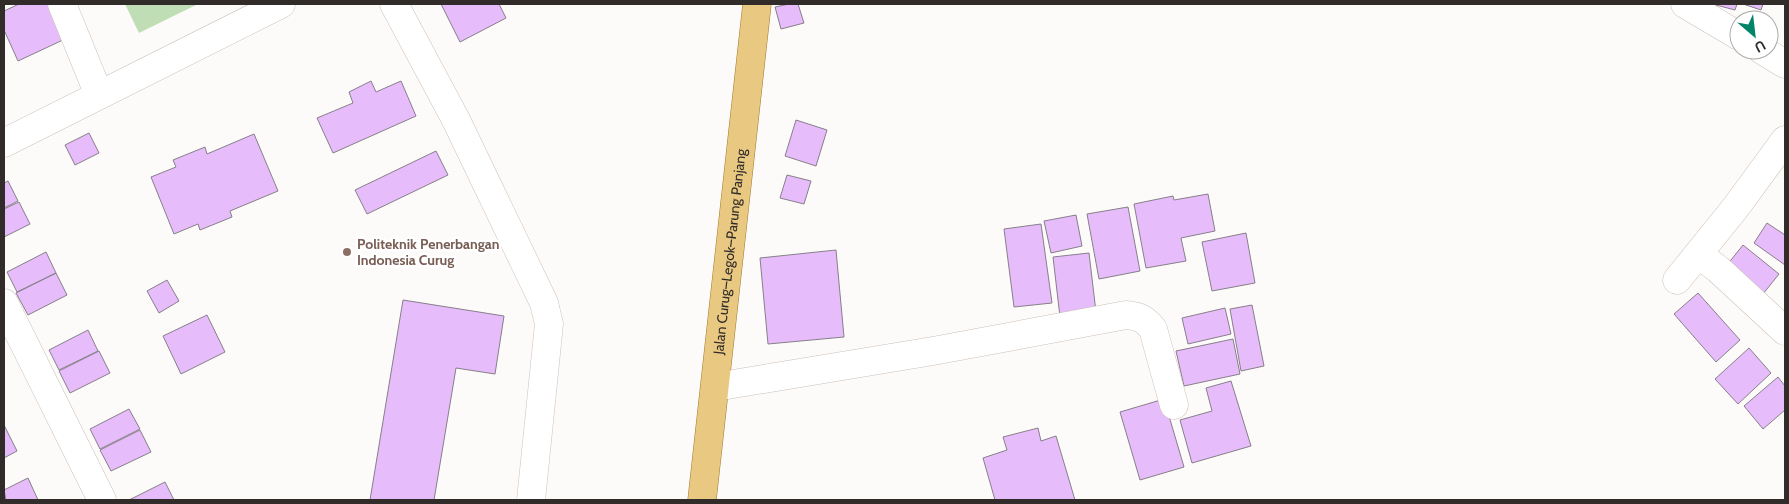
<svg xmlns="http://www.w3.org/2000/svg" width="1789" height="504" font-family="Cabin,sans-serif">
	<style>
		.park { fill: #c0deb6 }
		.building { fill: #e6bdfa; stroke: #867f89 }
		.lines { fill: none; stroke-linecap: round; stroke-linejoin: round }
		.minor-casing { stroke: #ccc0b9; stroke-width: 29 }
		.major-casing { stroke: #9f792c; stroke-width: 29 }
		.minor { stroke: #fff; stroke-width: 28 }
		.major { stroke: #e9c881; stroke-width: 28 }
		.education-dot { fill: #8d6e63; stroke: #fff; stroke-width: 2 }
		.labels { text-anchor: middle; stroke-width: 5; stroke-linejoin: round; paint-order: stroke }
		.education-label { font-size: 14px; font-weight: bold; fill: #785e54; stroke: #fff; text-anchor: start }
		.street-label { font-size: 14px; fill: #312c29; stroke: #fff }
	</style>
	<rect width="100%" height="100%" fill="#fdfbf9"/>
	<path class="park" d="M 125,4 L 198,4 L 139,33 Z"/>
	<path class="building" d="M 19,4 L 49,4 L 65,39 L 18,61 L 4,30 L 4,11 Z
		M 441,4 L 499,4 L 506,18 L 460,42 Z
		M 789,4 L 798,4 L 804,23 L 781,29 L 775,7 Z
		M 1712,4 L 1737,4 L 1735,10 Z
		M 1743,4 L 1763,4 L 1761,10 Z
		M 371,81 L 376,92 L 401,81 L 416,116 L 333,153 L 317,118 L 353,103 L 349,92 Z
		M 796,120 L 827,130 L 816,166 L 785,156 Z
		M 89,133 L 99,153 L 75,165 L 65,145 Z
		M 254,134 L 278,191 L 230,211 L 232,217 L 200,230 L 198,224 L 174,234 L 151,177 L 176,167 L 173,160 L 205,147 L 207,154 Z
		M 436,151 L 448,175 L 367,214 L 355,190 Z
		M 787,175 L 811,181 L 804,204 L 780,198 Z
		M 8,181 L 18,201 L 4,208 L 4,183 Z
		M 1208,194 L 1215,231 L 1181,238 L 1186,261 L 1146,268 L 1134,204 L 1173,196 L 1174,200 Z
		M 19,202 L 30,224 L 4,237 L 4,209 Z
		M 1128,207 L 1140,271 L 1099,279 L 1087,214 Z
		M 1076,215 L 1082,246 L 1051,253 L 1044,221 Z
		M 1767,223 L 1785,235 L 1785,265 L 1754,243 Z
		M 1041,224 L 1052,303 L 1014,307 L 1004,229 Z
		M 1246,233 L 1255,283 L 1212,291 L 1202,242 Z
		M 1743,245 L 1779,274 L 1759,299 L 1723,270 Z
		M 836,250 L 844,337 L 768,344 L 760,258 Z
		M 46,252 L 56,273 L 17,292 L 7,272 Z
		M 1089,253 L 1096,312 L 1060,317 L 1053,257 Z
		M 56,273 L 67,295 L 28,315 L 16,293 Z
		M 167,280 L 179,301 L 159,313 L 147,291 Z
		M 1698,293 L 1740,340 L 1716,362 L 1674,314 Z
		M 403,300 L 504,316 L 495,374 L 456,368 L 434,500 L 370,500 Z
		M 1252,305 L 1264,366 L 1241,371 L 1230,309 Z
		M 1225,308 L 1231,334 L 1188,344 L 1182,318 Z
		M 207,315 L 225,352 L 181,374 L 163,336 Z
		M 88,330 L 98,351 L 59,370 L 49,350 Z
		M 1233,339 L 1240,374 L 1184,386 L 1176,351 Z
		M 1749,348 L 1771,373 L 1738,404 L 1715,379 Z
		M 99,351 L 110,373 L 70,393 L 59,371 Z
		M 1778,377 L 1785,386 L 1785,410 L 1763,429 L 1744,406 Z
		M 1231,381 L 1251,446 L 1192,463 L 1180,420 L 1212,411 L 1206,388 Z
		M 1164,399 L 1184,467 L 1140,480 L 1120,412 Z
		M 129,409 L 140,429 L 100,449 L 90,429 Z
		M 4,425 L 17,451 L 4,458 Z
		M 1038,428 L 1041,441 L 1056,436 L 1075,500 L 995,500 L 983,458 L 1007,450 L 1003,437 Z
		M 140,430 L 151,452 L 111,471 L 100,450 Z
		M 28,478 L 38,500 L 6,500 L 4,490 Z
		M 165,482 L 174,500 L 129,500 Z"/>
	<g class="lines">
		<defs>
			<path id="minor" d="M 62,4 L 99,95
				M 394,4 L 456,120 L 544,303 L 549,324 L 531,500
				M 1685,4 L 1739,36
				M 1762,50 L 1785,64
				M 4,143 L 281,4
				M 1698,254 L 1718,269 L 1785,331
				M 1677,280 L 1736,207 L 1785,140
				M 4,303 L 102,500
				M 715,387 L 933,351 L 1126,315 C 1139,316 1145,319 1153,329 L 1174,405"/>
			<g id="major">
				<path id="s1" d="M 702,500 L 757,4"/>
			</g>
		</defs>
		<use href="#minor" class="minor-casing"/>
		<use href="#major" class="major-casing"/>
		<use href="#minor" class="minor"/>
		<use href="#major" class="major"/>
	</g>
	<circle class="education-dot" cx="347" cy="252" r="5"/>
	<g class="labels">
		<g class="education-label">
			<text x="357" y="249">Politeknik Penerbangan<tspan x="357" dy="16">Indonesia Curug</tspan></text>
		</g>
		<g class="street-label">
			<text dy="5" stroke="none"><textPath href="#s1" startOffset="250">Jalan Curug–Legok–Parung Panjang</textPath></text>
		</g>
	</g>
	<rect width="1789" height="504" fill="none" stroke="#312c29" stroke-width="10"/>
	<g transform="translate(1754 35) rotate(152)"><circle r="24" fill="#ffffff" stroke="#adaba9"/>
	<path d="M0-4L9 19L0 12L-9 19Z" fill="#008569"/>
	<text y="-8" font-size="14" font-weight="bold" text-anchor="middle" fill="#312c29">U</text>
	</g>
</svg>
